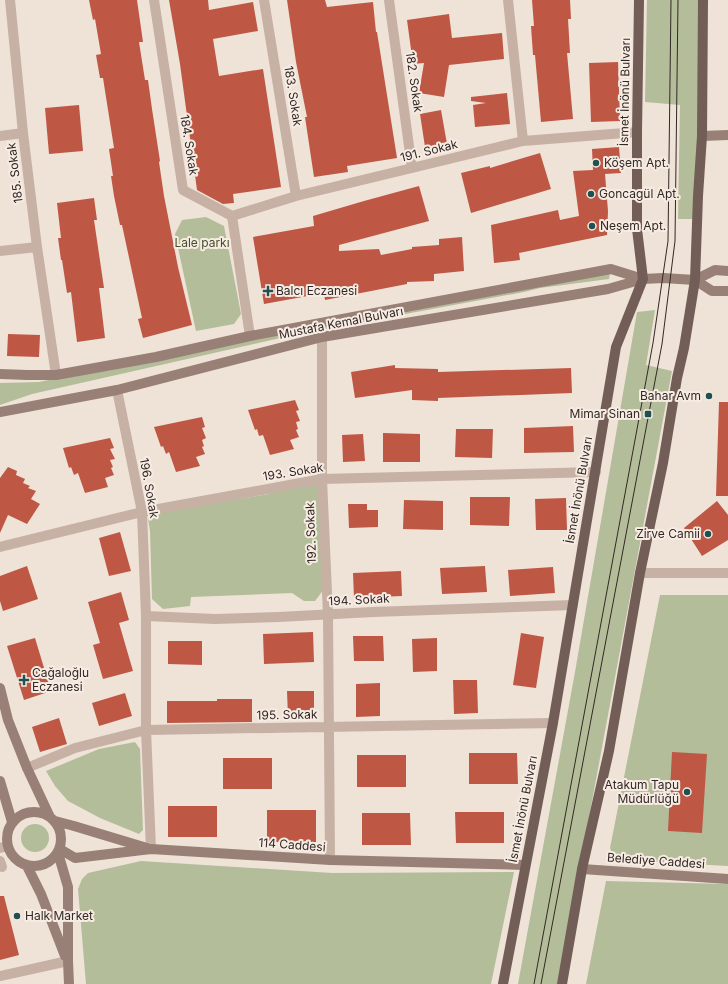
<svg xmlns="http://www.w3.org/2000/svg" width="728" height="984" font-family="Inter,sans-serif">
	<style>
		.green { fill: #b4bd99 }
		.building { fill: #bf5745 }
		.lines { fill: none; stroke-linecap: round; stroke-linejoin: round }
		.street { stroke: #c6b1a4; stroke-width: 10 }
		.secondary { stroke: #998076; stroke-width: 10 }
		.primary { stroke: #735e57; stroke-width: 10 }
		.tram { stroke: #322825; stroke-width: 1 }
		.poi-dot { fill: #1e514f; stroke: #f7ece3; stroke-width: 1.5 }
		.labels { text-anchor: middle; stroke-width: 4; stroke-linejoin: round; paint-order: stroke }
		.street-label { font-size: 12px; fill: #322825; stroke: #f7ece3 }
		.poi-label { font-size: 12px; fill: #322825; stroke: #f7ece3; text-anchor: start }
		.park-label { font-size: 12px; fill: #454f2b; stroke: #f7ece3 }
	</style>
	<rect width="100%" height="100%" fill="#efe2d7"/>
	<path class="green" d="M 647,0 L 704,0 L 695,219 L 678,219 L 680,105 L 645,102 Z
		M 206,217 L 224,226 L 241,314 L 234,324 L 196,331 L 175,234 L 182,220 Z
		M 610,273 L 609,279 L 540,288 L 524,292 L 298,334 L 32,394 L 0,405 L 0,383 L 39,382 L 298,327 Z
		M 655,310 L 646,365 L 672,371 L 558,984 L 518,984 L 575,672 L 637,312 Z
		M 320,481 L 324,589 L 315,601 L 304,601 L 292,593 L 191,597 L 190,606 L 163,609 L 152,599 L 150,531 L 148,518 L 195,501 L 196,506 L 269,494 L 270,488 Z
		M 660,595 L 728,595 L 728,866 L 619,860 L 613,856 L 610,848 Z
		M 135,742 L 140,749 L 143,830 L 139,834 L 100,818 L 68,801 L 55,786 L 46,771 L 99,749 Z
		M21 838a14 14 0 1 1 28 0a14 14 0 1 1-28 0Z
		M 141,861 L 332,873 L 514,872 L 491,984 L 86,984 L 78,889 L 82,879 L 88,873 Z
		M 606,881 L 728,884 L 728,984 L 586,984 Z"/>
	<path class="building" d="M 89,0 L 137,0 L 143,42 L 139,42 L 145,80 L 148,80 L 152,109 L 160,161 L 159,162 L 164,196 L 178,267 L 192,325 L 143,338 L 138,319 L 142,318 L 122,225 L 120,225 L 114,196 L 111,176 L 113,176 L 109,149 L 114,148 L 103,78 L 100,78 L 96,55 L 101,54 L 95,19 L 93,20 Z
		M 169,0 L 208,0 L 209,10 L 253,2 L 258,31 L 213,39 L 219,76 L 263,69 L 281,187 L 233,194 L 234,203 L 223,204 L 197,190 L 180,64 Z
		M 287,0 L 325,0 L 327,7 L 373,2 L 376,32 L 377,32 L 397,158 L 347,166 L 348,172 L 314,177 L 305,117 L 307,117 L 296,62 Z
		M 532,0 L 570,0 L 571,19 L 568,19 L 570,53 L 567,53 L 573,119 L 541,122 L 535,55 L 533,55 L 531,26 L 534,26 Z
		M 449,14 L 452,38 L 502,33 L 504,59 L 449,65 L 444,97 L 419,93 L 424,63 L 413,64 L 407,20 Z
		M 618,62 L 620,121 L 591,122 L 589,63 Z
		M 507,93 L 510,124 L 475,127 L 473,105 L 486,103 L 471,101 L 471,97 Z
		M 79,105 L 83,151 L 49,154 L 45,108 Z
		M 441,110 L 447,144 L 425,147 L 420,114 Z
		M 619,147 L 621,173 L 605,174 L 608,211 L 607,235 L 519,253 L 520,260 L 494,263 L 491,225 L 558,210 L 560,220 L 579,216 L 573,171 L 593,170 L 592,149 Z
		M 540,153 L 551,189 L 471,213 L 461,173 L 490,166 L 490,168 Z
		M 419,186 L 429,221 L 339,245 L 339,251 L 379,249 L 381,255 L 412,249 L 412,247 L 439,245 L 439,239 L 462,237 L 464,271 L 434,274 L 434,281 L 407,282 L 407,284 L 325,300 L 324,293 L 264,304 L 253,237 L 314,226 L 313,216 L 364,201 Z
		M 94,198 L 97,220 L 94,220 L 104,288 L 99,288 L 105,338 L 77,342 L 71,292 L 67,293 L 62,260 L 61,260 L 58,238 L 61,238 L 57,203 Z
		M 8,334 L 40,335 L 39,357 L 7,356 Z
		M 395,365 L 395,368 L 438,369 L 438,372 L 571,368 L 572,393 L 438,398 L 438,401 L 412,400 L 412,390 L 355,398 L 351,372 Z
		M 295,400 L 299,410 L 296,411 L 300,421 L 296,422 L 298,429 L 296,430 L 299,437 L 290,440 L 294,449 L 270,455 L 263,435 L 259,436 L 257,429 L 255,430 L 248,410 Z
		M 719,402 L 728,402 L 728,496 L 716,496 Z
		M 202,417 L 205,427 L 202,428 L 206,438 L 202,440 L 204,446 L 202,447 L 205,454 L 196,457 L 200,466 L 176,472 L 169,452 L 166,454 L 163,446 L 161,447 L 154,427 Z
		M 573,426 L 574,452 L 524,453 L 524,428 Z
		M 456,429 L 493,429 L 492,458 L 455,457 Z
		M 383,433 L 420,434 L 420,462 L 383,462 Z
		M 363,434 L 365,461 L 343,462 L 342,435 Z
		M 110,438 L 114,448 L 110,449 L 115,459 L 110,460 L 113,467 L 111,468 L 114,475 L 105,478 L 108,487 L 85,493 L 78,473 L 74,475 L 71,467 L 69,468 L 63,448 Z
		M 8,467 L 17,471 L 16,475 L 25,479 L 23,483 L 30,486 L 28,488 L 36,491 L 31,499 L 40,504 L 27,524 L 8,515 L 0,533 L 0,478 Z
		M 470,497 L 510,497 L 509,526 L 470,525 Z
		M 566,498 L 567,530 L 536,530 L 535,499 Z
		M 404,500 L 443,501 L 443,530 L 403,529 Z
		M 717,501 L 728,515 L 728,540 L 702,556 L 684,528 Z
		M 348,504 L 367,504 L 367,510 L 378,510 L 378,527 L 349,528 Z
		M 120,532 L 131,571 L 109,576 L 99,538 Z
		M 27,566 L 38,599 L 3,611 L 0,601 L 0,576 Z
		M 485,566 L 487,592 L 442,594 L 440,568 Z
		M 553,567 L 555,593 L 510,596 L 508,570 Z
		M 401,571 L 402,596 L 354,598 L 353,573 Z
		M 121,592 L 129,620 L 119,623 L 133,671 L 103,679 L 93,645 L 100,643 L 88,602 Z
		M 313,632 L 314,662 L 264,664 L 263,634 Z
		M 521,633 L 544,637 L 536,688 L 513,685 Z
		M 353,636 L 383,636 L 384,661 L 354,661 Z
		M 35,638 L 51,691 L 24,700 L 7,646 Z
		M 437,638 L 437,671 L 413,672 L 412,639 Z
		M 168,641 L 202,641 L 202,665 L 168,664 Z
		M 453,680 L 477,680 L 478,713 L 454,714 Z
		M 380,683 L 380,716 L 356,717 L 356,684 Z
		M 287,691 L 314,691 L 314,716 L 288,717 Z
		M 125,693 L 132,716 L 99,726 L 92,703 Z
		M 217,699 L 252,699 L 252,722 L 167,723 L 167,701 L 217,701 Z
		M 59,718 L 67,744 L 40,752 L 32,727 Z
		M 672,752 L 707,754 L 702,833 L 668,831 Z
		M 469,753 L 517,753 L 518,784 L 469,784 Z
		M 357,755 L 406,755 L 406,787 L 357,787 Z
		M 223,758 L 272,758 L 272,789 L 223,789 Z
		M 168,806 L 217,806 L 217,837 L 168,837 Z
		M 267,810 L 316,810 L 316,842 L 267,842 Z
		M 455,812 L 504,812 L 504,843 L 456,843 Z
		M 362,813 L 410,813 L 411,845 L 362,845 Z
		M 0,896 L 4,896 L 19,955 L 0,960 Z"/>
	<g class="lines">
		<path class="street" d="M 10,0 L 23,133 L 37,247
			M 154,0 L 183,190 L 232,216 L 250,336
			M 264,0 L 296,196
			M 389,0 L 412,168
			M 508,0 L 523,141
			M 0,136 L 23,133
			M 232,216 L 296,196 L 412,168 L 523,141 L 637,132
			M 0,251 L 37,247 L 56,375
			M 322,337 L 322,479 L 328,615 L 330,860
			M 117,390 L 142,512 L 146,616 L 146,730 L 151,849
			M 0,547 L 142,512 L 322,479 L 596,472
			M 640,573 L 728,573
			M 146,616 L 215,619 L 279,617 L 373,612 L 573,605
			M 27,768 L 75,748 L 146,730 L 553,723
			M 0,848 L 7,846
			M 0,861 L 2,867
			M 0,976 L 68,961"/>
		<path class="secondary" d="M 702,136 L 728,135
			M 695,280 L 715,270 L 728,271
			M 0,374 L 27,375 L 56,375 L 156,357 L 250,336 L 611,269 L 643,279
			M 0,412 L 117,390 L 322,337 L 608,289 L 643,279 L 663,278 L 695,280 L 712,291 L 728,291
			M 0,688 L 8,720 L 27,768 L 50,817
			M 0,781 L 12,822
			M7 839a27 27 0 1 1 54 0a27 27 0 1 1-54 0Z
			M 55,821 L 74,826 L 147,848
			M 60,849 L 75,858 L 151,849 L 330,860 L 525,865
			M 58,853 L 68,887 L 68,961 L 69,984
			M 27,866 L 41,894 L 65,956
			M 582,869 L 728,879"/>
		<path class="primary" d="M 503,984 L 553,723 L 616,347 L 643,279 L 637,229 L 637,132 L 639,0
			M 562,984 L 582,869 L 609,751 L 640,573 L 663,463 L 677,378 L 684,348 L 695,280 L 698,196 L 702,136 L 703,0"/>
		<path class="tram" d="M 534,984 L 653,343 L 668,241 L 671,0
			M 541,984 L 662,344 L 675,241 L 678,0"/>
	</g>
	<g class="poi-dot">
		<circle cx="596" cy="163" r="4"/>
		<circle cx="591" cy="194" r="4"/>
		<circle cx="592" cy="226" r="4"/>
		<path d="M266 285h4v4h4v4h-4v4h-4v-4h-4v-4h4z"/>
		<circle cx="709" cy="396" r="4"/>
		<rect x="644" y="410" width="8" height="8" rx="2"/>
		<circle cx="708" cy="534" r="4"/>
		<path d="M22 674h4v4h4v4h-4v4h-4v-4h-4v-4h4z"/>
		<circle cx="687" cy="792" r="4"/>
		<circle cx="17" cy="916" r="4"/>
	</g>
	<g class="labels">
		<g class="street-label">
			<text transform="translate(414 82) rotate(82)" y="4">182. Sokak</text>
			<text transform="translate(625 92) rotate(-89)" y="4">İsmet İnönü Bulvarı</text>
			<text transform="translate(293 96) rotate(81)" y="4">183. Sokak</text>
			<text transform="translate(189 145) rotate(81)" y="4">184. Sokak</text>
			<text transform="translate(429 151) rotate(-14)" y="4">191. Sokak</text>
			<text transform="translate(15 173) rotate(-97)" y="4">185. Sokak</text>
			<text transform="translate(341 323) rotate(-11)" y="4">Mustafa Kemal Bulvarı</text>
			<text transform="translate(293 472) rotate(-9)" y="4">193. Sokak</text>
			<text transform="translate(149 488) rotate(80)" y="4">196. Sokak</text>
			<text transform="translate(579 490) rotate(-80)" y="4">İsmet İnönü Bulvarı</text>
			<text transform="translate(311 533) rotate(-92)" y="4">192. Sokak</text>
			<text transform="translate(359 600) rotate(-3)" y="4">194. Sokak</text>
			<text transform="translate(287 715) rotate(-1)" y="4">195. Sokak</text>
			<text transform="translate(523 809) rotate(-79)" y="4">İsmet İnönü Bulvarı</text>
			<text transform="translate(292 845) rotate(4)" y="4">114 Caddesi</text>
			<text transform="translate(656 861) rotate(4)" y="4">Belediye Caddesi</text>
		</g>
		<g class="poi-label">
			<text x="604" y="167">Köşem Apt.</text>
			<text x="599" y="198">Goncagül Apt.</text>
			<text x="600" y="230">Neşem Apt.</text>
			<text x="276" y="295">Balcı Eczanesi</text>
			<text x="701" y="400" text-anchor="end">Bahar Avm</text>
			<text x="640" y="418" text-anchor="end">Mimar Sinan</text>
			<text x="700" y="538" text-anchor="end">Zirve Camii</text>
			<text x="32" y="677">Cağaloğlu<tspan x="32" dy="14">Eczanesi</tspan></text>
			<text x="679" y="789" text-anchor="end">Atakum Tapu<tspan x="679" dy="14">Müdürlüğü</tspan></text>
			<text x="25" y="920">Halk Market</text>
		</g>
		<g class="park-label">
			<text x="202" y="247">Lale parkı</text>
		</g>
	</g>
</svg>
